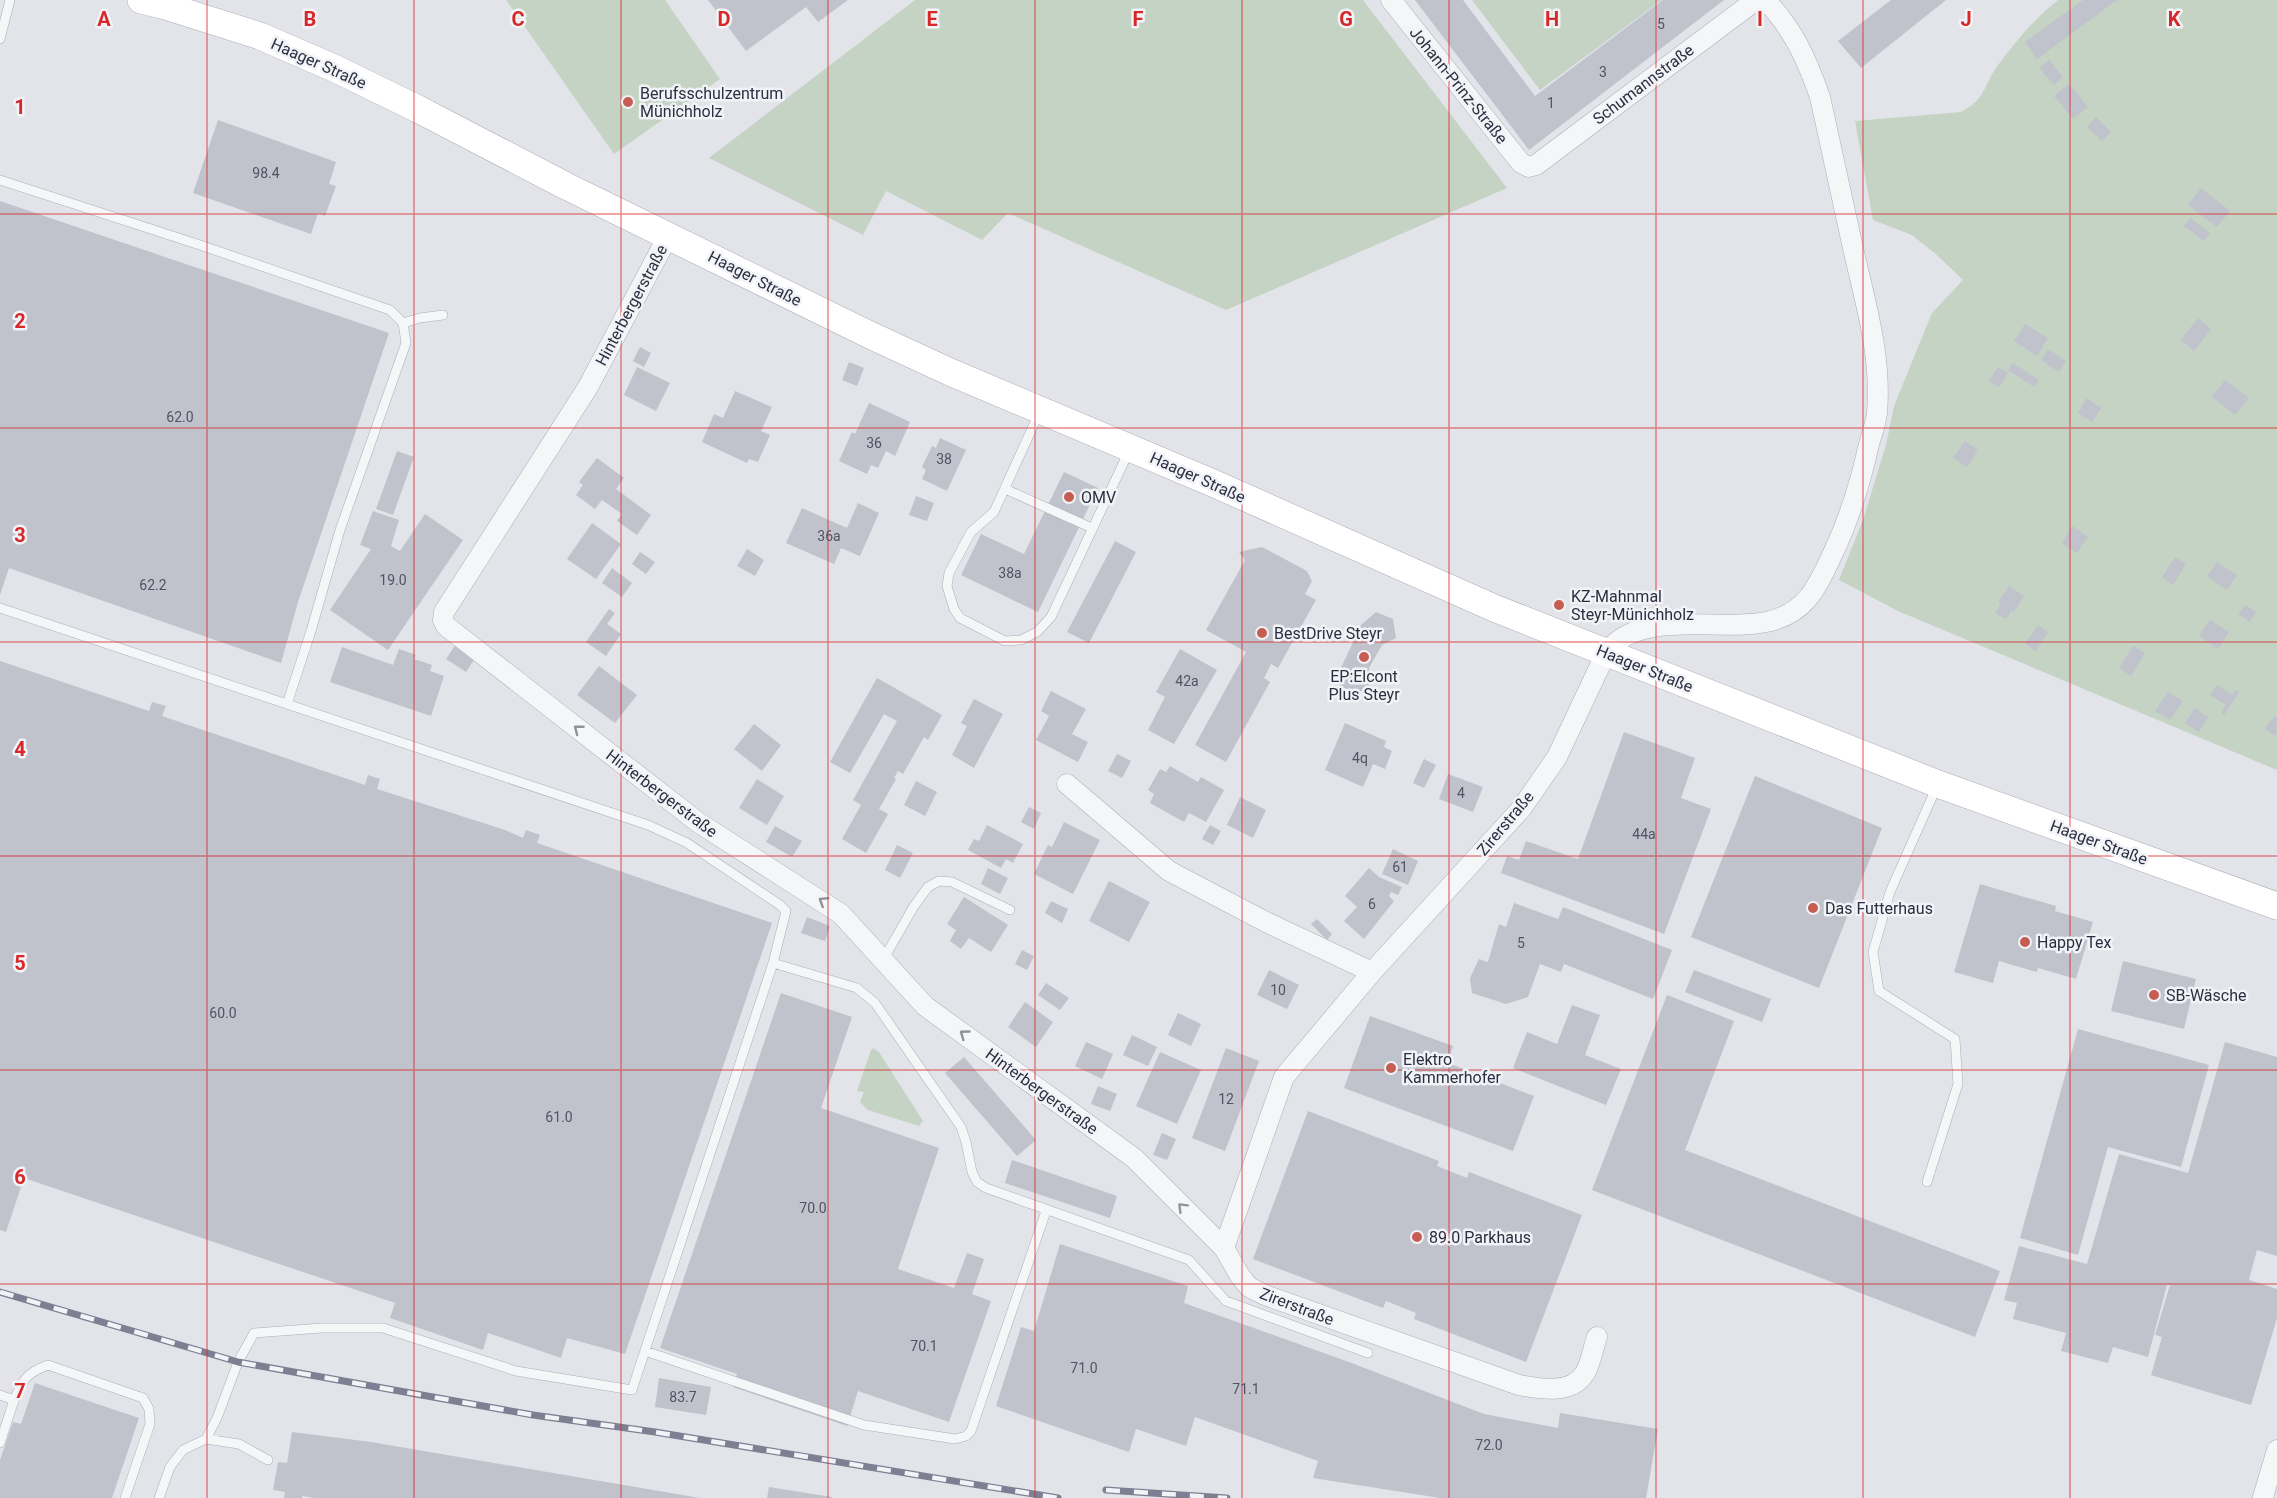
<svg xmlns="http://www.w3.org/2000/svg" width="2277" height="1498" font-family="Roboto,sans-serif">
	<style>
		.green { fill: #c4d3c4 }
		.building { fill: #c0c2cc }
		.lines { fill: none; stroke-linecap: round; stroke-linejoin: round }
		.lane-casing { stroke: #acadb7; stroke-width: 10 }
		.street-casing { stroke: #acadb7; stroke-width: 21 }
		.secondary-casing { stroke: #acadb7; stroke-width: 28 }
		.lane { stroke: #f5f6f8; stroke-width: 9 }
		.street { stroke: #f5f6f8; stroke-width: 20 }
		.secondary { stroke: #fff; stroke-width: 27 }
		.rail-casing { stroke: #7d8092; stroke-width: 7 }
		.rail { stroke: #f2f3f7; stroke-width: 4.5; stroke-dasharray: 14; stroke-linecap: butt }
		.oneway { stroke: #90929c }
		.grid { fill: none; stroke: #d62828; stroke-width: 1.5; stroke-opacity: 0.55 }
		.poi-dot { fill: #c55d52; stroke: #f2f3f7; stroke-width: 2 }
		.labels { text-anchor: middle; stroke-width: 5; stroke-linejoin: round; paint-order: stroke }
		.number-label { font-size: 14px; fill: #515364 }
		.street-label { font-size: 16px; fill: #2c2e41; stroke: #f2f3f7 }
		.poi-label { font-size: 16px; fill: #2c2e41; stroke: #f2f3f7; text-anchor: start }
		.grid-label { font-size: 20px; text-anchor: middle; font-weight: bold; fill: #d62828; stroke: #f2f3f7; stroke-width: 5; stroke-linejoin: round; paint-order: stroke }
	</style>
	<rect width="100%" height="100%" fill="#e3e4ea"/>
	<path class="green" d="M 506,0 L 665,0 L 720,79 L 614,154 Z
		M 915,0 L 1363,0 L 1507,188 L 1226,310 L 1008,213 L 982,240 L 886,191 L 863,235 L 709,158 Z
		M 1472,0 L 1662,0 L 1540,90 Z
		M 2058,0 L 2277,0 L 2277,770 L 1898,611 L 1839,580 L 1863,520 L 1886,445 L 1894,406 L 1932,313 L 1963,280 L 1938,256 L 1912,235 L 1873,220 L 1855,121 L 1961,112 C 1986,99 1983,86 1998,65 C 2016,41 2034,19 2058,0 Z
		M 873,1048 L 879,1052 L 923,1121 L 919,1126 L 868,1110 L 860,1102 L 864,1092 L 857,1091 L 871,1050 Z"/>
	<path class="building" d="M 708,0 L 848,0 L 818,22 L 806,7 L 746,51 Z
		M 1415,0 L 1463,0 L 1535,96 L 1663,0 L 1724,0 L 1529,150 Z
		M 1891,0 L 1946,0 L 1861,68 L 1838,41 Z
		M 2083,0 L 2117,0 L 2037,59 L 2025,42 Z
		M 2049,60 L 2063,77 L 2054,85 L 2039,68 Z
		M 2069,84 L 2088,107 L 2073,119 L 2054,96 Z
		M 2096,117 L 2111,132 L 2102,141 L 2087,127 Z
		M 218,120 L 336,162 L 329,184 L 336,186 L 325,216 L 318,213 L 311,234 L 193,193 Z
		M 2201,188 L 2230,211 L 2217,227 L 2188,205 Z
		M 0,201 L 389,333 L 298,602 L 281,663 L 9,568 L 0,595 Z
		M 2190,218 L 2210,233 L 2204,241 L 2184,226 Z
		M 2198,318 L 2211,329 L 2194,351 L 2181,340 Z
		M 2025,324 L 2048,338 L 2037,356 L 2014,341 Z
		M 640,347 L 651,353 L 644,367 L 633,361 Z
		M 2048,349 L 2066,361 L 2059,372 L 2041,360 Z
		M 849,362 L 864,368 L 857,386 L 842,380 Z
		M 2013,363 L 2039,380 L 2034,387 L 2008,370 Z
		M 637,367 L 670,383 L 656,411 L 624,395 Z
		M 1998,367 L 2008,373 L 1999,387 L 1989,381 Z
		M 2225,380 L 2249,398 L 2235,415 L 2212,397 Z
		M 735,391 L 772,407 L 761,431 L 770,435 L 758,462 L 749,459 L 747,463 L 702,442 L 714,414 L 723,418 Z
		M 2087,398 L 2101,408 L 2092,422 L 2078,413 Z
		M 869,403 L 910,422 L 895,456 L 886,451 L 878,468 L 871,465 L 867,474 L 839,461 L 852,432 L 855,434 Z
		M 940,438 L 966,450 L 947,491 L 922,479 L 926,470 L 922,467 L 932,446 L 936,448 Z
		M 1965,441 L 1978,450 L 1967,467 L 1953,458 Z
		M 397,451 L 414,457 L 393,515 L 376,509 Z
		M 597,458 L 624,478 L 616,489 L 651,515 L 637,535 L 617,521 L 622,514 L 602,500 L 595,509 L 576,495 L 583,485 L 579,482 Z
		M 1064,472 L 1098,488 L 1038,612 L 961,575 L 981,534 L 1024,554 Z
		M 916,496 L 934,503 L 927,521 L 909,515 Z
		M 858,503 L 879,513 L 860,556 L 841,548 L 834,564 L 786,543 L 802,508 L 847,528 Z
		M 373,511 L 399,520 L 391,546 L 400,551 L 425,514 L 463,540 L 388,650 L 330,610 L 371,549 L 360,545 Z
		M 592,523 L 621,544 L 596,579 L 567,559 Z
		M 2072,526 L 2088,537 L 2077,553 L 2062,543 Z
		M 1115,541 L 1136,552 L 1089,643 L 1067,632 Z
		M 1262,547 L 1307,571 L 1312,581 L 1305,594 L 1316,600 L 1278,668 L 1271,664 L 1264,678 L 1270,682 L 1226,762 L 1195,745 L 1246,652 L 1206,630 L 1245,560 L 1239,552 Z
		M 747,549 L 764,560 L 755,576 L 737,566 Z
		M 640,552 L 655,562 L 646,574 L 632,564 Z
		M 2175,557 L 2186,564 L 2173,585 L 2162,577 Z
		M 2217,562 L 2237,575 L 2227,590 L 2207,576 Z
		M 612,568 L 632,583 L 622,597 L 602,583 Z
		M 2009,586 L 2024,596 L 2014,612 L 2011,611 L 2006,619 L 1995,613 L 2001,604 L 1998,602 Z
		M 2245,605 L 2256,612 L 2250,622 L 2238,614 Z
		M 609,609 L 615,613 L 607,624 L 621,634 L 606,656 L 586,642 Z
		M 1376,612 L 1393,619 L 1396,638 L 1382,645 L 1369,668 L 1370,686 L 1356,694 L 1339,686 L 1340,670 L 1361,625 Z
		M 2210,620 L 2229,632 L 2218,649 L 2199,636 Z
		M 2038,625 L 2048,632 L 2036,651 L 2025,644 Z
		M 456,644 L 476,657 L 466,672 L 446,659 Z
		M 2133,646 L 2145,653 L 2131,676 L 2119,668 Z
		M 342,647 L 393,665 L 399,649 L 416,655 L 414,659 L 432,665 L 430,671 L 444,676 L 431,716 L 330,682 Z
		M 1180,649 L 1217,670 L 1174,744 L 1148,730 L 1165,697 L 1156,692 Z
		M 0,661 L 149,711 L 152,702 L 166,706 L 162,716 L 365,785 L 368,775 L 380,779 L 377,789 L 505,830 L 523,838 L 526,830 L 540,835 L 537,843 L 772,923 L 625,1354 L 567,1338 L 561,1358 L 488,1333 L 483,1350 L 390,1318 L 395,1303 L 24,1178 L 6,1232 L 0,1230 Z
		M 599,666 L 637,695 L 615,723 L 577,695 Z
		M 877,678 L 942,715 L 928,740 L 924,737 L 903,774 L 898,771 L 894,778 L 896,779 L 879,809 L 888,814 L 866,853 L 842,839 L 861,805 L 853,800 L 897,721 L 884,714 L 850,773 L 830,762 Z
		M 2217,685 L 2232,695 L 2235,690 L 2239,692 L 2224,715 L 2221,713 L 2226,705 L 2210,695 Z
		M 1051,691 L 1086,709 L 1072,734 L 1088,742 L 1078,762 L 1036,740 L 1049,716 L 1041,711 Z
		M 2168,692 L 2183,701 L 2170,720 L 2155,711 Z
		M 974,699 L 1003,714 L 974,768 L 952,755 L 967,726 L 961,723 Z
		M 2195,708 L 2208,717 L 2199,732 L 2185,723 Z
		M 2274,716 L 2277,718 L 2276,736 L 2265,729 Z
		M 1345,723 L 1386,741 L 1384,747 L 1392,751 L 1385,769 L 1373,764 L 1363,787 L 1325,770 Z
		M 754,724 L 781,745 L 762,771 L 734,749 Z
		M 1624,732 L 1695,758 L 1681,798 L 1711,809 L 1664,934 L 1501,873 L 1507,856 L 1519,860 L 1526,841 L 1578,859 Z
		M 1117,754 L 1131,761 L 1122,778 L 1108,771 Z
		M 1424,759 L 1436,765 L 1424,788 L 1413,783 Z
		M 1170,766 L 1198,782 L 1201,777 L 1224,790 L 1206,822 L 1189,813 L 1184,822 L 1150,803 L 1154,794 L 1148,790 L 1160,769 L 1166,772 Z
		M 1448,774 L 1483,787 L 1473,812 L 1439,799 Z
		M 1755,776 L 1882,828 L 1819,988 L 1691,937 Z
		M 757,779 L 784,796 L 767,825 L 739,808 Z
		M 916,781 L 937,792 L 925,816 L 904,805 Z
		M 1240,797 L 1266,810 L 1253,838 L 1227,825 Z
		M 1029,807 L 1041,813 L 1034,829 L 1021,822 Z
		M 1064,822 L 1100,840 L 1073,894 L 1034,874 L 1048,845 L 1052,847 Z
		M 987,825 L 1023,844 L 1013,863 L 1006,859 L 1001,868 L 968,850 L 974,839 L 979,841 Z
		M 1210,825 L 1221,831 L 1213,845 L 1202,839 Z
		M 775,826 L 802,841 L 792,857 L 766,842 Z
		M 897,845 L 913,853 L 900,878 L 885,870 Z
		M 1393,849 L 1418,861 L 1408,885 L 1382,874 Z
		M 988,868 L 1008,878 L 1000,894 L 981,884 Z
		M 1369,868 L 1379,877 L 1402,887 L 1398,895 L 1391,892 L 1389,896 L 1394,901 L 1364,939 L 1344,921 L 1357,907 L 1345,896 Z
		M 1109,881 L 1150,902 L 1129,942 L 1089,921 Z
		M 1980,884 L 2056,906 L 2055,911 L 2093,922 L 2076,979 L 2038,968 L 2037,972 L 1999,961 L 1993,983 L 1954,972 Z
		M 964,897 L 1008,925 L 991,952 L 969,938 L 961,949 L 950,941 L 956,930 L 947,924 Z
		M 1051,901 L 1068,909 L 1062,923 L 1045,913 Z
		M 1514,903 L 1558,919 L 1563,907 L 1672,950 L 1653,999 L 1564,964 L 1561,972 L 1540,964 L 1528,997 L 1506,1004 L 1472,993 L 1470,978 L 1479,959 L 1488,962 L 1499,924 L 1506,927 Z
		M 807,917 L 830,926 L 825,941 L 801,933 Z
		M 1317,919 L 1332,934 L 1327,940 L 1311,924 Z
		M 1022,950 L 1034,956 L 1027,970 L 1015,964 Z
		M 2123,961 L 2196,979 L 2184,1029 L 2111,1011 Z
		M 1269,970 L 1299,985 L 1287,1009 L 1257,995 Z
		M 1694,970 L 1771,999 L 1762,1022 L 1685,992 Z
		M 1046,983 L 1069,998 L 1060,1010 L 1038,995 Z
		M 781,993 L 852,1017 L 821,1108 L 939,1148 L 898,1269 L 954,1288 L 967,1253 L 984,1259 L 972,1294 L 991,1301 L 949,1422 L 858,1391 L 847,1426 L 733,1387 L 737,1374 L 660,1348 Z
		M 1667,995 L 1734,1021 L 1685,1150 L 2000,1271 L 1975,1337 L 1592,1190 Z
		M 1025,1002 L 1053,1022 L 1036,1047 L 1008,1027 Z
		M 1572,1005 L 1600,1015 L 1585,1055 L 1621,1069 L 1606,1105 L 1513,1068 L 1527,1032 L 1557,1044 Z
		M 1178,1013 L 1201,1024 L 1191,1046 L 1168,1035 Z
		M 1370,1016 L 1453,1046 L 1448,1063 L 1534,1096 L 1513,1151 L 1344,1088 Z
		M 2078,1029 L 2209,1065 L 2181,1167 L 2108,1147 L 2078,1255 L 2020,1238 Z
		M 1132,1035 L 1157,1047 L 1148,1066 L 1123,1055 Z
		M 1086,1042 L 1113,1054 L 1102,1079 L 1075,1066 Z
		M 2225,1042 L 2277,1057 L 2277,1256 L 2257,1250 L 2249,1280 L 2277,1289 L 2277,1318 L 2251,1405 L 2151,1375 L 2162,1337 L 2155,1335 L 2170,1285 L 2167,1285 L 2148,1357 L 2113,1347 L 2108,1363 L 2061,1351 L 2066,1333 L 2013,1319 L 2017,1303 L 2004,1300 L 2019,1246 L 2087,1264 L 2119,1154 L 2188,1173 Z
		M 1226,1048 L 1259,1061 L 1225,1151 L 1192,1138 Z
		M 1160,1052 L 1201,1070 L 1177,1124 L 1136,1106 Z
		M 964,1057 L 1036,1140 L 1017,1156 L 945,1073 Z
		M 1098,1086 L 1117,1094 L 1110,1111 L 1091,1104 Z
		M 1308,1111 L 1439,1161 L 1437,1166 L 1467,1178 L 1469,1172 L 1582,1215 L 1526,1362 L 1414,1319 L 1416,1313 L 1386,1301 L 1383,1308 L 1253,1259 Z
		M 1162,1133 L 1176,1139 L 1167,1160 L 1153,1155 Z
		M 1012,1160 L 1117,1196 L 1110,1218 L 1005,1183 Z
		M 1060,1244 L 1188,1286 L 1184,1303 L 1349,1362 L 1484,1414 L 1558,1428 L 1560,1413 L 1658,1429 L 1646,1498 L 1440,1498 L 1313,1478 L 1318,1461 L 1195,1417 L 1186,1446 L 1136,1429 L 1129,1452 L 996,1406 L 1021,1327 L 1034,1331 Z
		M 659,1378 L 711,1387 L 706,1415 L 655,1407 Z
		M 35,1383 L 139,1418 L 112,1498 L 0,1498 L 0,1460 L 13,1422 L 21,1424 Z
		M 292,1432 L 371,1442 L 700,1498 L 314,1498 L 302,1496 L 302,1498 L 284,1498 L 285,1492 L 273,1490 L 278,1462 L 287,1463 Z
		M 769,1487 L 832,1497 L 832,1498 L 767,1498 Z"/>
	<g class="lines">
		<defs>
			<path id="lane" d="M 0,39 L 10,0
				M 0,180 L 197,244 L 390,310 L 403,323 L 406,343 L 340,530 L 311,631 L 287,704
				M 403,323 L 420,318 L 443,315
				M 1040,411 L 994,512 L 971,532 L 949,573 L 947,586 L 954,609 L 960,618 L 1005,641 L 1021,640 L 1037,632 L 1051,617 L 1130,449
				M 1005,489 L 1092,528
				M 0,608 L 648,825 L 687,843 L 780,905 L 786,911 L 773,963 L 632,1390 L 516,1371 L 383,1328 L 322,1328 L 254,1333 L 238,1362 L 217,1418 L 206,1439 L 183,1450 L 170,1467 L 159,1498
				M 883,960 L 914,906 L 928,887 L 939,881 L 952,882 L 1010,910
				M 773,963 L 857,988 L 875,1003 L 961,1127 L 966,1142 L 972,1172 L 977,1182 L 986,1188 L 1189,1260 L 1226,1301 L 1368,1353
				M 1927,1182 L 1958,1084 L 1955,1039 L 1879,991 L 1873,952 L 1890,892 L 1937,786
				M 645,1351 L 864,1425 L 955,1439 L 966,1436 L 971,1431 L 1046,1211
				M 0,1395 L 14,1400 L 0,1443
				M 14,1400 C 23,1380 26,1373 48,1365 L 143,1398 L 149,1409 L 150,1424 L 125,1498
				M 206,1439 L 239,1444 L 268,1460"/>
			<path id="street" d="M 1391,0 L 1521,163 L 1529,167 L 1536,165 L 1756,0
				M 668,236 L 588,387 L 444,612 L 443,620 L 446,626 L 699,823 L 841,914 L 925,1006 L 1134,1158 L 1224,1248 L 1240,1276 L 1249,1287 L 1265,1295 L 1519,1385 C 1539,1389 1572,1395 1585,1373 C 1591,1363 1593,1348 1597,1337
				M 1067,784 L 1169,871 L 1266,922 L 1372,972
				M 1224,1248 L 1284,1077 L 1372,972 L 1521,809 L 1557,757 L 1606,653 C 1639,608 1719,632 1766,622 C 1807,614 1818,585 1834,551 C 1850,517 1861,480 1869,444 C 1872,434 1876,423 1877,413 C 1882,356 1865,302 1853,248 C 1842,198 1831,148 1820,97 C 1807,60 1793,28 1765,0
				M 2263,1497 L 2277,1450"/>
			<path id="secondary" d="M 141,0 L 162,5 L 260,36 L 336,69 L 418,109 L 566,186 L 872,336 L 950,372 L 1215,484 L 1494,608 L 1938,784 L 2277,906"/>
		</defs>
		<use href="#lane" class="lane-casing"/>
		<use href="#street" class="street-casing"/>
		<use href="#secondary" class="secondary-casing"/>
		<use href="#lane" class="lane"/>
		<use href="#street" class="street"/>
		<use href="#secondary" class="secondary"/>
		<defs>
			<path id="rail" d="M 0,1292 L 238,1362 L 533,1415 L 655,1432 L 1058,1498
				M 1106,1490 L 1227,1498"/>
		</defs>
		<use href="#rail" class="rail-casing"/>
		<use href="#rail" class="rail"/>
	</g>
	<defs><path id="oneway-chevron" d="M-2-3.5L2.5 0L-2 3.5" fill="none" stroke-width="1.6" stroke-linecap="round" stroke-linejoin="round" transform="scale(1.5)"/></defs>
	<g class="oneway">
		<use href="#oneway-chevron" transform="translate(578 729) rotate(-142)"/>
		<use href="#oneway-chevron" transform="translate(823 901) rotate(-148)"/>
		<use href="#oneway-chevron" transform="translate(964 1034) rotate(-144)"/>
		<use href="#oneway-chevron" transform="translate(1182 1207) rotate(-135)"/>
	</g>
	<path class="grid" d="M 207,0 L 207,1498M 414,0 L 414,1498M 621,0 L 621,1498M 828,0 L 828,1498M 1035,0 L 1035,1498M 1242,0 L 1242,1498M 1449,0 L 1449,1498M 1656,0 L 1656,1498M 1863,0 L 1863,1498M 2070,0 L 2070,1498M 0,214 L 2277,214M 0,428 L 2277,428M 0,642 L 2277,642M 0,856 L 2277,856M 0,1070 L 2277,1070M 0,1284 L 2277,1284"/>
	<g class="poi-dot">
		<circle cx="628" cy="102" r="6"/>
		<circle cx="1069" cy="497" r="6"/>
		<circle cx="1559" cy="605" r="6"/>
		<circle cx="1262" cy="633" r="6"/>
		<circle cx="1364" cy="657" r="6"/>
		<circle cx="1813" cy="908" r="6"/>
		<circle cx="2025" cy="942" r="6"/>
		<circle cx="2154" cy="995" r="6"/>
		<circle cx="1391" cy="1068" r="6"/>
		<circle cx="1417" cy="1237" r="6"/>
	</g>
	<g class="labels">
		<g class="number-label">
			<text x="1661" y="29">5</text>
			<text x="1603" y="77">3</text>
			<text x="1551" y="108">1</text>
			<text x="266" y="178">98.4</text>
			<text x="180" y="422">62.0</text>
			<text x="874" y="448">36</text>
			<text x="944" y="464">38</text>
			<text x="829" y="541">36a</text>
			<text x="1010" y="578">38a</text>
			<text x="393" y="585">19.0</text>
			<text x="153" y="590">62.2</text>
			<text x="1187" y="686">42a</text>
			<text x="1360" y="763">4q</text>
			<text x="1461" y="798">4</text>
			<text x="1644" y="839">44a</text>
			<text x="1400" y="872">61</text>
			<text x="1372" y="909">6</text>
			<text x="1521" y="948">5</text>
			<text x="1278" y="995">10</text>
			<text x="223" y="1018">60.0</text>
			<text x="1226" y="1104">12</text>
			<text x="559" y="1122">61.0</text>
			<text x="813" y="1213">70.0</text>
			<text x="924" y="1351">70.1</text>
			<text x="1084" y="1373">71.0</text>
			<text x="1246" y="1394">71.1</text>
			<text x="683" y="1402">83.7</text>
			<text x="1489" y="1450">72.0</text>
		</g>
		<g class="street-label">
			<text transform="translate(319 63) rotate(24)" y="6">Haager Straße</text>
			<text transform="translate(1643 84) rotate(-37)" y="6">Schumannstraße</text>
			<text transform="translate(1459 85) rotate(51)" y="6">Johann-Prinz-Straße</text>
			<text transform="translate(755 278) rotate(27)" y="6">Haager Straße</text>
			<text transform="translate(631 305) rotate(-62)" y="6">Hinterbergerstraße</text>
			<text transform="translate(1198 477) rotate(24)" y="6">Haager Straße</text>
			<text transform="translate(1645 668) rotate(22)" y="6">Haager Straße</text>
			<text transform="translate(662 793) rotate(37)" y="6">Hinterbergerstraße</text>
			<text transform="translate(1505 823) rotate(-50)" y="6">Zirerstraße</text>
			<text transform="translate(2099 842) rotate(20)" y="6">Haager Straße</text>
			<text transform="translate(1042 1091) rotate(36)" y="6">Hinterbergerstraße</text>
			<text transform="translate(1297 1306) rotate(21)" y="6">Zirerstraße</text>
		</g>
		<g class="poi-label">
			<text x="640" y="99">Berufsschulzentrum<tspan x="640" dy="18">Münichholz</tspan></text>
			<text x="1081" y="503">OMV</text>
			<text x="1571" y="602">KZ-Mahnmal<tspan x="1571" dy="18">Steyr-Münichholz</tspan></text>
			<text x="1274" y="639">BestDrive Steyr</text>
			<text x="1364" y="682" text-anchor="middle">EP:Elcont<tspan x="1364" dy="18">Plus Steyr</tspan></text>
			<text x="1825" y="914">Das Futterhaus</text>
			<text x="2037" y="948">Happy Tex</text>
			<text x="2166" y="1001">SB-Wäsche</text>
			<text x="1403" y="1065">Elektro<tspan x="1403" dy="18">Kammerhofer</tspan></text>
			<text x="1429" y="1243">89.0 Parkhaus</text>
		</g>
	</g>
	<g class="grid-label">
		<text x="104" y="26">A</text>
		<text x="310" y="26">B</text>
		<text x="518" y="26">C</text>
		<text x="724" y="26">D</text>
		<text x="932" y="26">E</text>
		<text x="1138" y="26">F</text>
		<text x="1346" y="26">G</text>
		<text x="1552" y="26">H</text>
		<text x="1760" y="26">I</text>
		<text x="1966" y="26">J</text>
		<text x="2174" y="26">K</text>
		<text x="20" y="114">1</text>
		<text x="20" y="328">2</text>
		<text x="20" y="542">3</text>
		<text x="20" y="756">4</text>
		<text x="20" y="970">5</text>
		<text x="20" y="1184">6</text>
		<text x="20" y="1398">7</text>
	</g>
</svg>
